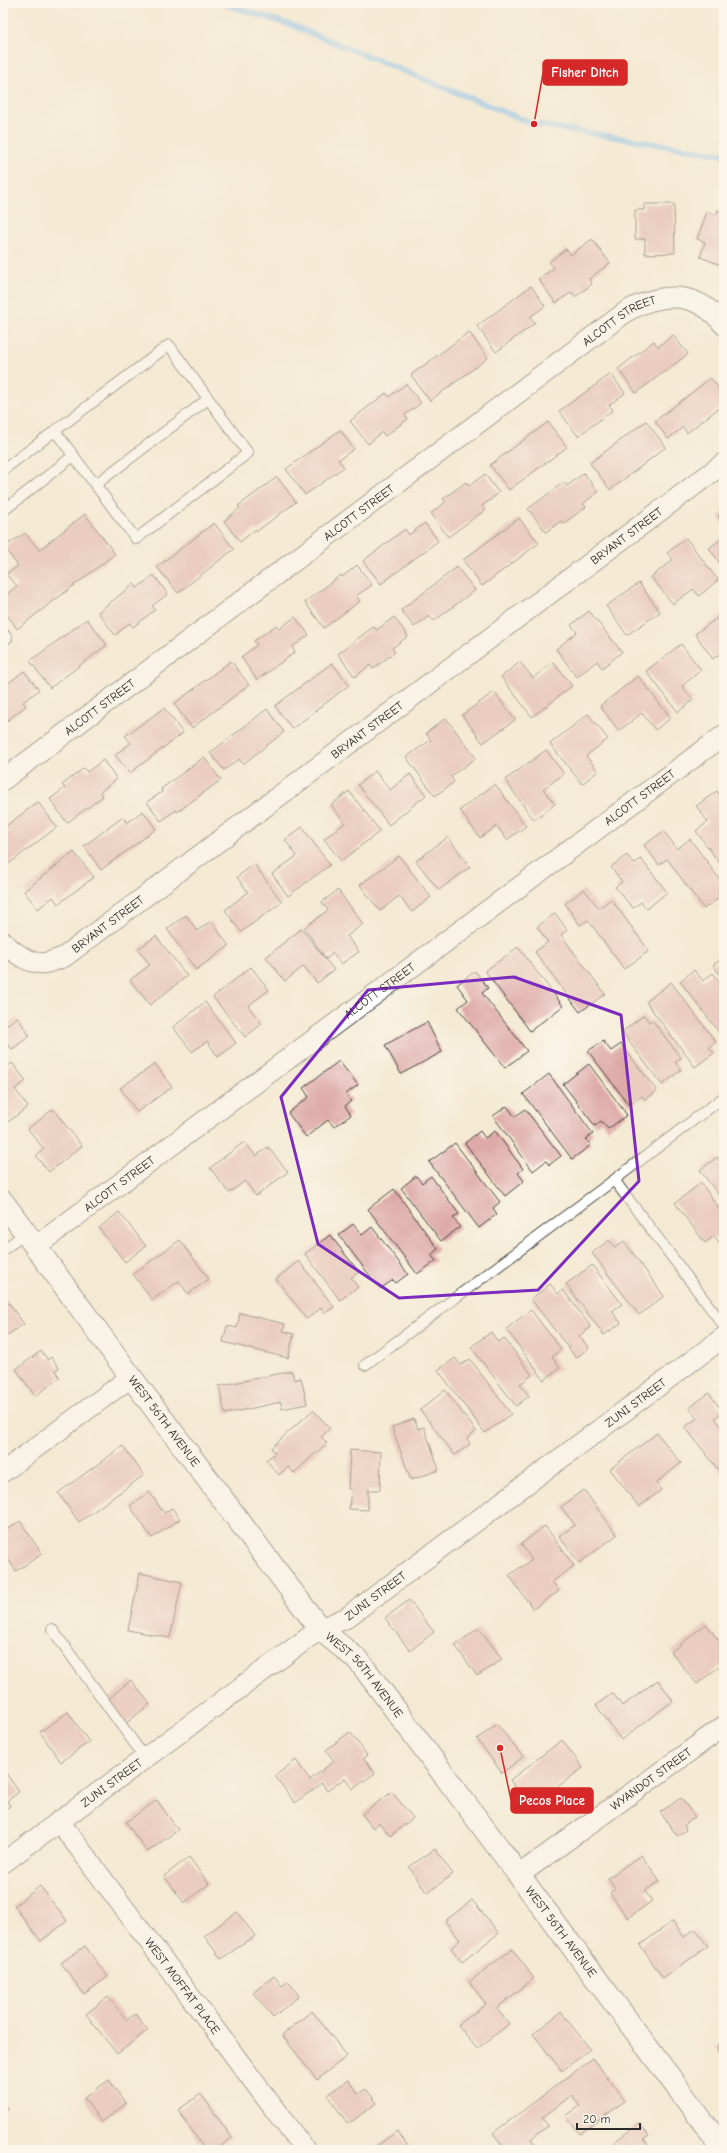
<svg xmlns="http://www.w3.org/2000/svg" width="727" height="2153" font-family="'Comic Neue',sans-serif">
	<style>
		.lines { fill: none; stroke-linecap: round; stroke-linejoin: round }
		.stream { stroke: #7cbdf1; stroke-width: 6 }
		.building { fill: #deaaa8 }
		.service-casing { stroke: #494844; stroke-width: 12 }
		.minor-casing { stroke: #494844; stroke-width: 22 }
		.tertiary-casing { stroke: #494844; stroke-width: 24 }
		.service { stroke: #fff; stroke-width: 10 }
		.minor { stroke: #fff; stroke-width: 20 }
		.tertiary { stroke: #fff; stroke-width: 22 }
		.marked { fill: none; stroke: #7b2cbf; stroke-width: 3; stroke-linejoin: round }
		.labels { text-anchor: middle; stroke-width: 4; stroke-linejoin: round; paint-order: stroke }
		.street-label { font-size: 12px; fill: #2b2b2b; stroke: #fbf7ec }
		.leader { fill: none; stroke: #d62828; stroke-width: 1.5 }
		.callout-dot { fill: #d62828; stroke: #fbf7ec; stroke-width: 1.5 }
		.callout { fill: #d62828; stroke: #d62828; stroke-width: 1.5 }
		.callout-label { font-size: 13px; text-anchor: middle; font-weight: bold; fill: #fff }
	</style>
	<rect width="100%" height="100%" fill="#fbf7ec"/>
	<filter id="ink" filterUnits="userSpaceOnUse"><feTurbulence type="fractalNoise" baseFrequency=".025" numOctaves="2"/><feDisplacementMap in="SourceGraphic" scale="8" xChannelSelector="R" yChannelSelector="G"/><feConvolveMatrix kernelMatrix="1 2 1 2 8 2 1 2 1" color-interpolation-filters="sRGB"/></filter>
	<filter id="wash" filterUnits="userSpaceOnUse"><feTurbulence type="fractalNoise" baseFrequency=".012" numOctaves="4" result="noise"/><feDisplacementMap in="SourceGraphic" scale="16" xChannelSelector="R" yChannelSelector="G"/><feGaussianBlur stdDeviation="0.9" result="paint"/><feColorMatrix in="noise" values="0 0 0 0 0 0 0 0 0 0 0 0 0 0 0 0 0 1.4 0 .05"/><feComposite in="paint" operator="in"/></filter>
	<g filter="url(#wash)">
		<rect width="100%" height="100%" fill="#f4ead3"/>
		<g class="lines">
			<path class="stream" d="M 220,3 L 291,25 L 534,124 L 724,155"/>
		</g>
		<g id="blocks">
			<path class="building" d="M 644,204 L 674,204 L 675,253 L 645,254 L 645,239 L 635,239 L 635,210 L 644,210 Z
				M 718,210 L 724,213 L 724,266 L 700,257 L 705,242 L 697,239 L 707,212 L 716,215 Z
				M 592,239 L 610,263 L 589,279 L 592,284 L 575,297 L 572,292 L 556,303 L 538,279 L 554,268 L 549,262 L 566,249 L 571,255 Z
				M 531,286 L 545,306 L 530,317 L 535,323 L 496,352 L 477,326 Z
				M 469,332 L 488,358 L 430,401 L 411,375 Z
				M 673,335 L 688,354 L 636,393 L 618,369 L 654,341 L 658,347 Z
				M 611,374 L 625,393 L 609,405 L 613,410 L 578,436 L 559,411 Z
				M 711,378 L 724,395 L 724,404 L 687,433 L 683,427 L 668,439 L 655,421 Z
				M 406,384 L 421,403 L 405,415 L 408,419 L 385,436 L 382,432 L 368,444 L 350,421 L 386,393 L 389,397 Z
				M 646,421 L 666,447 L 610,490 L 590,463 Z
				M 548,422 L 567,447 L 509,490 L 490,465 Z
				M 340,430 L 354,449 L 338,460 L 344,467 L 305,495 L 286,469 Z
				M 584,473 L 598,492 L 583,504 L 586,507 L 563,524 L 561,521 L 546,532 L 528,509 L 564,482 L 567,486 Z
				M 485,474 L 499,493 L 482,506 L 485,510 L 448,537 L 431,513 L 446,502 L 443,499 L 466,482 L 469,486 Z
				M 277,477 L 296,502 L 257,531 L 256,529 L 240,542 L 224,521 L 240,508 L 238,506 Z
				M 724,512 L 724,525 L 718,516 Z
				M 85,514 L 115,554 L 17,629 L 3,609 L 3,597 L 17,586 L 6,574 L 18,566 L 4,547 L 25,533 L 39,550 Z
				M 519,518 L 539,543 L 482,586 L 463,560 Z
				M 214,523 L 234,549 L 178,593 L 157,567 Z
				M 425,523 L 438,541 L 381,584 L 363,561 L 405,529 L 409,535 Z
				M 724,537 L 724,569 L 709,548 Z
				M 686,538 L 718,580 L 699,596 L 693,589 L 673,604 L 651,577 L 673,560 L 667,553 Z
				M 357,565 L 372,585 L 356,596 L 360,601 L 324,628 L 305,602 L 341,575 L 342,577 Z
				M 457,567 L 475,590 L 434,621 L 429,616 L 414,627 L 401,610 Z
				M 154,575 L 168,594 L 152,606 L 155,610 L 133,627 L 130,623 L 115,635 L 98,612 L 134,584 L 137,588 Z
				M 639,583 L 660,612 L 627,635 L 606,606 Z
				M 589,611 L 622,652 L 602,668 L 597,661 L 577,677 L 556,649 L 577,632 L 571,625 Z
				M 724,613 L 724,651 L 713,659 L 695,634 Z
				M 295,617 L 309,635 L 292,647 L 295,652 L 257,680 L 241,657 L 257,645 L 254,641 L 276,625 L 279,629 Z
				M 394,617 L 408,636 L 392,648 L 395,652 L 373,669 L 370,665 L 355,677 L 338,654 L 373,627 L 377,630 Z
				M 87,619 L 107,645 L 50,688 L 30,661 Z
				M 681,644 L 701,670 L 682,686 L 693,700 L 678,712 L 646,671 Z
				M 231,661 L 249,685 L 192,728 L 174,704 Z
				M 520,662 L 533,678 L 553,662 L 572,686 L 532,717 L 501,677 Z
				M 332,663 L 349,685 L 292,729 L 275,706 Z
				M 24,671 L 39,690 L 23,702 L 26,706 L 4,723 L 3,681 L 7,684 Z
				M 638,676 L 671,718 L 655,730 L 642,713 L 619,731 L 600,706 Z
				M 494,692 L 515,720 L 483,743 L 462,715 Z
				M 164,708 L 183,733 L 130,773 L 115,755 L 131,743 L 125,736 Z
				M 267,709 L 284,732 L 243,764 L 239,759 L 224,770 L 210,753 Z
				M 588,714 L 608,739 L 586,756 L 598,771 L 582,784 L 550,744 Z
				M 446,718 L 476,758 L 451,776 L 454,782 L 435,796 L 406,757 L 431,740 L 426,733 Z
				M 546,750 L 564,774 L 543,789 L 555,804 L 534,820 L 505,780 Z
				M 204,757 L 221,780 L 177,812 L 176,810 L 161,821 L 147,802 L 162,792 L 161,789 Z
				M 103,760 L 117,779 L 100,792 L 103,796 L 67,823 L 50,799 L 65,788 L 62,785 L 84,768 L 87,772 Z
				M 375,771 L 390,790 L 410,774 L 426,795 L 389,825 L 358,785 Z
				M 495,784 L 526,826 L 507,840 L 497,826 L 480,838 L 460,810 Z
				M 349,791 L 380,831 L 341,861 L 324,839 L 345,823 L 331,805 Z
				M 717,791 L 724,801 L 724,869 L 696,831 L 708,822 L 696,806 Z
				M 38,802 L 57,827 L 6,866 L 3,862 L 3,839 L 7,836 L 3,828 Z
				M 143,811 L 156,829 L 101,870 L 84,846 L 123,817 L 127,823 Z
				M 302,827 L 330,865 L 288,896 L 272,874 L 297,856 L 285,840 Z
				M 664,831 L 677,849 L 690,839 L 724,885 L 724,894 L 704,909 L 667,859 L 659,865 L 644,845 Z
				M 448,837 L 470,867 L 439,890 L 416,861 Z
				M 74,852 L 94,877 L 58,904 L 53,897 L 38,909 L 24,891 Z
				M 627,855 L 634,864 L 641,859 L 667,892 L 647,909 L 641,902 L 633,908 L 615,887 L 622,882 L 611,867 Z
				M 399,856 L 431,897 L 412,912 L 399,896 L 380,911 L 360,885 Z
				M 254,864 L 282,902 L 241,932 L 225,910 L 248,892 L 237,877 Z
				M 584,889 L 599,908 L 611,899 L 649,951 L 624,969 L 588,920 L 580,925 L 565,904 Z
				M 338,890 L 363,924 L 347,936 L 359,952 L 341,964 L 333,953 L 326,959 L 304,928 L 328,910 L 322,902 Z
				M 555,913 L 567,930 L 561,935 L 605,994 L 580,1012 L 535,952 L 548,942 L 537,927 Z
				M 186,915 L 197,931 L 211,921 L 229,946 L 196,970 L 167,929 Z
				M 301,929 L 334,970 L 317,983 L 304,966 L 285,981 L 266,957 Z
				M 156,936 L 187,976 L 150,1005 L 130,980 L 150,965 L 138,949 Z
				M 518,947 L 563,1006 L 530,1031 L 485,971 Z
				M 724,957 L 724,980 L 713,965 Z
				M 251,967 L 269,990 L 248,1006 L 262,1024 L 245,1037 L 213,997 Z
				M 694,970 L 703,981 L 713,973 L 724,988 L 724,1033 L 721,1035 L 680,981 Z
				M 475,971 L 488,988 L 482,993 L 527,1051 L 505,1068 L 458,1008 L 468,1000 L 457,985 Z
				M 671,982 L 716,1042 L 709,1047 L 714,1053 L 695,1067 L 646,1002 Z
				M 205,1002 L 236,1043 L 218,1057 L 207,1041 L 192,1052 L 173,1027 Z
				M 644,1015 L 649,1022 L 652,1020 L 681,1058 L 675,1062 L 681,1070 L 662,1085 L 622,1032 Z
				M 17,1017 L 30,1036 L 12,1049 L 5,1041 L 3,1042 L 3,1028 Z
				M 427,1022 L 442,1052 L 401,1074 L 385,1045 Z
				M 603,1041 L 611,1051 L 621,1044 L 657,1091 L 645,1100 L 642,1096 L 629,1105 L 588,1051 Z
				M 339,1061 L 358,1085 L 346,1094 L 351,1101 L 345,1106 L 351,1115 L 334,1127 L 328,1120 L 306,1137 L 288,1113 L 309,1097 L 303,1088 Z
				M 12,1063 L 26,1081 L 15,1089 L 28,1107 L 5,1124 L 3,1121 L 3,1070 Z
				M 155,1064 L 172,1087 L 137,1112 L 120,1088 Z
				M 589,1064 L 627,1115 L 608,1129 L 601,1121 L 595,1126 L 563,1084 Z
				M 549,1074 L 593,1134 L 586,1139 L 591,1145 L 572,1159 L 523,1094 Z
				M 507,1106 L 515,1117 L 525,1109 L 561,1156 L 549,1165 L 546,1161 L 533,1171 L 493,1116 Z
				M 53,1109 L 82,1146 L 49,1172 L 36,1156 L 44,1149 L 28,1129 Z
				M 480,1131 L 485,1138 L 495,1131 L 523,1169 L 518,1173 L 524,1181 L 505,1196 L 465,1143 Z
				M 244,1142 L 256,1156 L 268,1147 L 288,1172 L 256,1196 L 245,1181 L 229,1193 L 210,1168 Z
				M 455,1143 L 500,1202 L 493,1208 L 497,1214 L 479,1228 L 429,1162 Z
				M 717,1157 L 723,1165 L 724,1164 L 724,1202 L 700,1170 Z
				M 416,1176 L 422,1183 L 431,1176 L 459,1214 L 453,1218 L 460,1227 L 441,1241 L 401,1188 Z
				M 701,1183 L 724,1215 L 723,1247 L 714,1236 L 705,1243 L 675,1203 Z
				M 394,1189 L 438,1249 L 431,1255 L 436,1261 L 417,1274 L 368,1209 Z
				M 119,1212 L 146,1246 L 125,1262 L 99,1228 Z
				M 353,1224 L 362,1235 L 372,1227 L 408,1274 L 396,1283 L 393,1280 L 380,1289 L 339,1235 Z
				M 330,1235 L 359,1272 L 351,1278 L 358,1287 L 340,1300 L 305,1254 Z
				M 180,1240 L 209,1279 L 188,1294 L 179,1281 L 152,1300 L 133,1274 Z
				M 609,1240 L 615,1248 L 624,1241 L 664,1296 L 639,1315 L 592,1253 Z
				M 299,1261 L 334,1307 L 325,1313 L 321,1308 L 307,1319 L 276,1279 Z
				M 592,1265 L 622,1304 L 612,1311 L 621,1323 L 604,1335 L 566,1284 Z
				M 550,1284 L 558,1294 L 563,1290 L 591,1327 L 579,1336 L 589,1348 L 576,1358 L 531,1299 Z
				M 5,1298 L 24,1324 L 3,1338 L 3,1299 Z
				M 531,1310 L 561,1349 L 552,1357 L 560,1368 L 544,1380 L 506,1329 Z
				M 240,1313 L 285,1324 L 283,1331 L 294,1334 L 288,1358 L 223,1342 L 227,1326 L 237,1328 Z
				M 491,1332 L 498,1342 L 504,1338 L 532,1375 L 520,1384 L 529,1396 L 516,1406 L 471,1347 Z
				M 41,1351 L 48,1360 L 51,1357 L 59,1368 L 55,1370 L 60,1378 L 35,1396 L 16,1369 Z
				M 455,1358 L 461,1365 L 470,1359 L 511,1414 L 485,1433 L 438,1370 Z
				M 292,1371 L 294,1380 L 301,1378 L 307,1404 L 282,1409 L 281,1402 L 225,1414 L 219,1386 Z
				M 445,1390 L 476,1431 L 467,1439 L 470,1444 L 455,1455 L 420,1410 Z
				M 709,1393 L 723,1412 L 715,1418 L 724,1430 L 724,1477 L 685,1427 L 697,1418 L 689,1408 Z
				M 313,1410 L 330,1428 L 321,1437 L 327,1443 L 294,1473 L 288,1467 L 279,1475 L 266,1460 L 275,1453 L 271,1448 Z
				M 414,1419 L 418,1429 L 424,1427 L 439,1470 L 411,1480 L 392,1427 Z
				M 657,1433 L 681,1463 L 656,1483 L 661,1490 L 639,1507 L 610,1469 Z
				M 123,1446 L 144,1475 L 79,1522 L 58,1493 Z
				M 350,1450 L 381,1452 L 380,1490 L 368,1490 L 368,1510 L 349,1509 L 351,1489 L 348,1489 Z
				M 584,1490 L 617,1535 L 579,1563 L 559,1536 L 575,1525 L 561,1507 Z
				M 149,1492 L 164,1513 L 172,1508 L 180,1519 L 152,1538 L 130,1506 Z
				M 20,1521 L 42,1554 L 16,1571 L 3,1551 L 3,1532 Z
				M 545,1526 L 574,1566 L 552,1582 L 559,1591 L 533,1609 L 509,1575 L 532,1560 L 521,1544 Z
				M 140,1573 L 182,1582 L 170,1638 L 128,1630 Z
				M 409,1600 L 434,1632 L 410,1651 L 385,1618 Z
				M 706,1624 L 724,1647 L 724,1663 L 697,1684 L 671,1652 Z
				M 479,1628 L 502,1659 L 477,1676 L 455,1645 Z
				M 131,1680 L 150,1704 L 124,1725 L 106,1701 Z
				M 658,1680 L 673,1701 L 621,1740 L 596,1705 L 613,1693 L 622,1706 Z
				M 68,1712 L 89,1742 L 61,1762 L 40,1732 Z
				M 497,1724 L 523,1757 L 502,1773 L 477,1739 Z
				M 350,1732 L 367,1755 L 363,1758 L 375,1773 L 353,1789 L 345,1778 L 327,1791 L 322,1783 L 295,1803 L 275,1776 L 296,1760 L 310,1780 L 334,1761 L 326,1750 Z
				M 562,1740 L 583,1768 L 530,1807 L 510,1780 Z
				M 3,1769 L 19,1792 L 7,1801 L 10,1806 L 3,1811 Z
				M 392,1792 L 413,1818 L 390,1836 L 379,1823 L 373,1828 L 362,1814 Z
				M 681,1798 L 695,1817 L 684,1825 L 686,1830 L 677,1836 L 660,1812 Z
				M 157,1800 L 178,1830 L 147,1852 L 126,1822 Z
				M 435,1849 L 453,1874 L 427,1893 L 409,1867 Z
				M 641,1855 L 660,1881 L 645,1891 L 652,1901 L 628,1918 L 610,1893 L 616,1889 L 608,1878 Z
				M 189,1857 L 209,1884 L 184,1903 L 164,1876 Z
				M 40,1886 L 67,1921 L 41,1941 L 14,1906 Z
				M 472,1900 L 499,1933 L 462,1962 L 451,1948 L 460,1940 L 445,1921 Z
				M 237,1912 L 255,1936 L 221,1959 L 204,1936 Z
				M 673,1921 L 684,1937 L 695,1929 L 708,1946 L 663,1978 L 640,1945 Z
				M 85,1946 L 108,1977 L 84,1994 L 61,1963 Z
				M 512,1949 L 534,1978 L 497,2008 L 509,2024 L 477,2049 L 458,2025 L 486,2004 L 469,1982 Z
				M 274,1976 L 282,1986 L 288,1981 L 299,1996 L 273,2017 L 253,1993 Z
				M 108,1997 L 127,2020 L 135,2014 L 148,2030 L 117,2054 L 86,2014 Z
				M 312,2011 L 347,2056 L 317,2080 L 282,2035 Z
				M 561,2012 L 590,2049 L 562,2071 L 533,2034 Z
				M 724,2041 L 724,2058 L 716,2047 Z
				M 593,2058 L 625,2101 L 580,2134 L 566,2116 L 580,2106 L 572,2095 L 542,2118 L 548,2126 L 531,2139 L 540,2150 L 506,2150 L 493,2133 Z
				M 109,2080 L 126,2104 L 101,2122 L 84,2098 Z
				M 348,2080 L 358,2094 L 366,2089 L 377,2103 L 348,2124 L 327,2095 Z
				M 201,2094 L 232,2138 L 215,2150 L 205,2150 L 178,2110 Z
				M 3,2103 L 7,2108 L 3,2111 Z
				M 639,2123 L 649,2136 L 644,2139 L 652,2150 L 618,2150 L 613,2143 Z
				M 397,2131 L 411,2150 L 371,2150 Z"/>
		</g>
	</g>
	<g filter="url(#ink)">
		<use href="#blocks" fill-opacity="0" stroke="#494844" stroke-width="1"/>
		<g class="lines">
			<defs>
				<path id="service" d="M 3,470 L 169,345 L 248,453 L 136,539 L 55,431
					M 95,485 L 208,399
					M 3,511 L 73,456
					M 3,633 L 7,638 L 3,641
					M 724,1097 L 614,1180 L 724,1326
					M 3,1250 L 26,1233
					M 365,1365 L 614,1180
					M 52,1629 L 145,1758"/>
				<g id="minor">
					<path id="s1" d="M 3,780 L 627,311 C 663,291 698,291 724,325"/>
					<path id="s2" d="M 3,942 C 13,952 30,965 45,963 C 51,962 58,959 64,957 L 724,463"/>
					<path id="s3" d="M 36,1246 L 724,735"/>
					<path d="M 3,1472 L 131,1377"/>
					<path id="s4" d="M 59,1821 L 305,2150"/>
					<path id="s5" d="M 3,1863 L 320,1629 L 346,1618 L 724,1337"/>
					<path id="s6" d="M 519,1875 L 724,1726"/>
				</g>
				<g id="tertiary">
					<path id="s7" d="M 3,1202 L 131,1377 L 320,1629 L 359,1661 L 724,2150"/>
				</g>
			</defs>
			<use href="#service" class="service-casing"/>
			<use href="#minor" class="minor-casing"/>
			<use href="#tertiary" class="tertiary-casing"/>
			<use href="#service" class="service"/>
			<use href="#minor" class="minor"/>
			<use href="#tertiary" class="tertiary"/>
		</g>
	</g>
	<path d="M0 0H727V2153H0ZM 514,977 L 621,1015 L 639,1181 L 538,1290 L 399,1298 L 318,1244 L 281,1097 L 368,990 Z" fill="#f4ead3" fill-opacity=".55" fill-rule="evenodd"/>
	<path class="marked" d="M 514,977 L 621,1015 L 639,1181 L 538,1290 L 399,1298 L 318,1244 L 281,1097 L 368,990 Z"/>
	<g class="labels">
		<g class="street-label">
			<text dy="4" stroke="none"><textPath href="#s1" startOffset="769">ALCOTT STREET</textPath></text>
			<text dy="4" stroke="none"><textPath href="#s1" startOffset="445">ALCOTT STREET</textPath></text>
			<text dy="4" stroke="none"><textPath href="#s2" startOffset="771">BRYANT STREET</textPath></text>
			<text dy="4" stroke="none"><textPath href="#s1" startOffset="121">ALCOTT STREET</textPath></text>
			<text dy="4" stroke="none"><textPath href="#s2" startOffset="447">BRYANT STREET</textPath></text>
			<text dy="4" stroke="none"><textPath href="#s3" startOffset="752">ALCOTT STREET</textPath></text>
			<text dy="4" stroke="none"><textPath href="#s2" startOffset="123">BRYANT STREET</textPath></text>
			<text dy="4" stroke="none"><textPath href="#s3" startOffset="428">ALCOTT STREET</textPath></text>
			<text dy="4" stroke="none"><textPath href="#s3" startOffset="104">ALCOTT STREET</textPath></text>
			<text dy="4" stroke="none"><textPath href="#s5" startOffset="783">ZUNI STREET</textPath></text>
			<text dy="4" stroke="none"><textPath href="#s7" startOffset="272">WEST 56TH AVENUE</textPath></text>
			<text dy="4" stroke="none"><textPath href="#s5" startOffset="459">ZUNI STREET</textPath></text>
			<text dy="4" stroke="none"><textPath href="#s7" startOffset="596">WEST 56TH AVENUE</textPath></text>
			<text dy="4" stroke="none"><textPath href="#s6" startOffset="163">WYANDOT STREET</textPath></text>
			<text dy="4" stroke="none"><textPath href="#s5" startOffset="135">ZUNI STREET</textPath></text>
			<text dy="4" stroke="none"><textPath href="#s7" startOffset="920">WEST 56TH AVENUE</textPath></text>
			<text dy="4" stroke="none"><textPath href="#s4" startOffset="206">WEST MOFFAT PLACE</textPath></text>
		</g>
	</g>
	<path class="leader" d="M534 124L543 73M500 1748L511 1800"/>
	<g class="callout-dot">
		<circle cx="534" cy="124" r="4"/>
		<circle cx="500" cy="1748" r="4"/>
	</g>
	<g class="callout">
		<rect x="543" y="60" width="84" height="25" rx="4"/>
		<rect x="511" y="1788" width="82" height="25" rx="4"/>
	</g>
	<g class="callout-label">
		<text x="585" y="77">Fisher Ditch</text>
		<text x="552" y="1805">Pecos Place</text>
	</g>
	<rect width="727" height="2153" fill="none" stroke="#fbf7ec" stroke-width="16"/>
	<path d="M577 2123v6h63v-6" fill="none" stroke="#2b2b2b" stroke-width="2"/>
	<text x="583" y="2123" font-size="12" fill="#2b2b2b" stroke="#fbf7ec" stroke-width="3" paint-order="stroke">20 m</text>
</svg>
